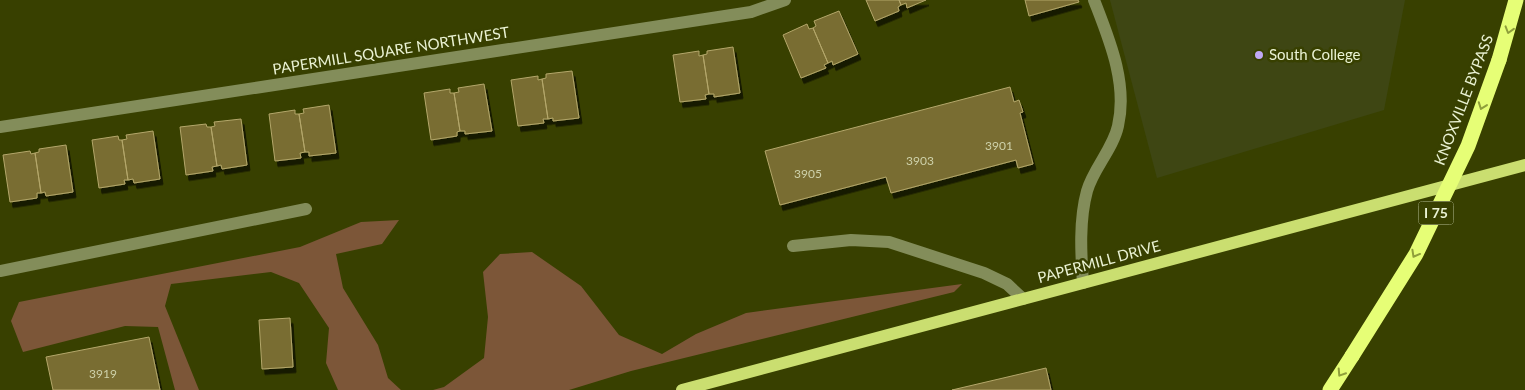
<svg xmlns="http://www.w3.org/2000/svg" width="1525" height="390" font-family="Lato,sans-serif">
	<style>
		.built { fill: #3e4613 }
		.green { fill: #7c5638 }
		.building { fill: #796d31; stroke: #b4a76b; filter: url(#shadow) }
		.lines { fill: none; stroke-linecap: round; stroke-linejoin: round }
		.minor { stroke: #838d5a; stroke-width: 12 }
		.major { stroke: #cade70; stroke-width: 12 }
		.highway { stroke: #e6fe76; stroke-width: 15 }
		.highway-bridge { stroke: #e6fe76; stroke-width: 15 }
		.oneway { stroke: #8f9f3b }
		.poi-dot { fill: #c0a8f4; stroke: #384000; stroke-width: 2 }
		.labels { text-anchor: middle; stroke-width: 5; stroke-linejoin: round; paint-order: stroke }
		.number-label { font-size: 12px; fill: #ced1aa }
		.shield { fill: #384000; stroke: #b5bd94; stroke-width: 1 }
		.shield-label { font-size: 14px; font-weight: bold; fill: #eaf2d3 }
		.street-label { font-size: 15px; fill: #eaf2d3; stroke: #384000 }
		.poi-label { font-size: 15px; fill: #eaf2d3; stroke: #384000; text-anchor: start }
	</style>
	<defs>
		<filter id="shadow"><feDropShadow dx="3" dy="5.5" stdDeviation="0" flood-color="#0009"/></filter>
	</defs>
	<rect width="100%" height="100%" fill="#384000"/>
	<path class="built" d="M 1110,0 L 1405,0 L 1384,110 L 1157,178 Z"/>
	<path class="green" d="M 399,220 L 382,244 L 336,254 L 343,288 L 378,345 L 388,378 L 401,390 L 338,390 L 326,363 L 329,328 L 299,283 L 271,272 L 171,284 L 165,306 L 199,390 L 175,390 L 158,327 L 125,326 L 23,352 L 11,321 L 19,302 L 300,247 L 361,222 Z
		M 532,252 L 581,286 L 619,335 L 662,354 L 696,334 L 746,313 L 962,284 L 954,292 L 631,371 L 569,390 L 433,390 L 444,387 L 484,358 L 488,317 L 483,272 L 500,254 Z"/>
	<path class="building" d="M 866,0 L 899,0 L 901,5 L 898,7 L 899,11 L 875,21 Z
		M 899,0 L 926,0 L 907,8 L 906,3 L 901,5 Z
		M 1025,0 L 1078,0 L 1079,2 L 1029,16 Z
		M 839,11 L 858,54 L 833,65 L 832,61 L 828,63 L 813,28 L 816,26 L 814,21 Z
		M 807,24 L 809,29 L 813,28 L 828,63 L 824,65 L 826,68 L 801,78 L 783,35 Z
		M 733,47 L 740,93 L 714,97 L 714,94 L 709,94 L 703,55 L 707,54 L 707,51 Z
		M 699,51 L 699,56 L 703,55 L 709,94 L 705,95 L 706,99 L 680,102 L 673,55 Z
		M 572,71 L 579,118 L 553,121 L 553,118 L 548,119 L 542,79 L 546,78 L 546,74 Z
		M 538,76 L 538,80 L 542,79 L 548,119 L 543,119 L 544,123 L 518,126 L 511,80 Z
		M 484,84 L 492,131 L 465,134 L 465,131 L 460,131 L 454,93 L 459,92 L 458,88 Z
		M 1010,87 L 1014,102 L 1019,100 L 1023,112 L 1020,113 L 1033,164 L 1018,168 L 1016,160 L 891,193 L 886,177 L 780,205 L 765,151 Z
		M 450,89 L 450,93 L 454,93 L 460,131 L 457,132 L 457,136 L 431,140 L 424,93 Z
		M 329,105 L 336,153 L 309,156 L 309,152 L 305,152 L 299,114 L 304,113 L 303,109 Z
		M 295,110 L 295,114 L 299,114 L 305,152 L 300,153 L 301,158 L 275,161 L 269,114 Z
		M 241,119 L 247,165 L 222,169 L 221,165 L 217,166 L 211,127 L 215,126 L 214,122 Z
		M 206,124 L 207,127 L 211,127 L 217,166 L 212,167 L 213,171 L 186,175 L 180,127 Z
		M 153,131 L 160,179 L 134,183 L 133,179 L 128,180 L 122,140 L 127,139 L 126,135 Z
		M 118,136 L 119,140 L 122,140 L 128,180 L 124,180 L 125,184 L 99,188 L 92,140 Z
		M 66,145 L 73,192 L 46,196 L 45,192 L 41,193 L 35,153 L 39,152 L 39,149 Z
		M 30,151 L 31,154 L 35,153 L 41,193 L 37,193 L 37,198 L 10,202 L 3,155 Z
		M 290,318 L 293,367 L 262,369 L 259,320 Z
		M 149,337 L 160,390 L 53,390 L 46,357 Z
		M 1046,368 L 1051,390 L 952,390 Z"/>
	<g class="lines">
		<path class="minor" d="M 0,127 L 751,12 L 785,0
			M 793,246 L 851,240 L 889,242 L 984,273 L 1007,284 L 1023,299
			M 0,271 L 306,209
			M 1083,283 C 1081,254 1079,220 1087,191 C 1093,169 1113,149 1118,126 C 1128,83 1109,39 1094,0"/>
		<path class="major" d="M 682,390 L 1525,165"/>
		<path class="highway" d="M 1499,60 L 1516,0
			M 1330,390 L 1352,356"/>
		<path class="highway-bridge" d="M 1352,356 L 1416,254 L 1468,146 L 1499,60"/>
	</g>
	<defs><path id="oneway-chevron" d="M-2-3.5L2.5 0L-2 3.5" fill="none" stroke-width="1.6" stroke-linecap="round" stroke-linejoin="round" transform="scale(1.25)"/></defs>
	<g class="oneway">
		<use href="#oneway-chevron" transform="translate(1509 30) rotate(107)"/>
		<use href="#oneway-chevron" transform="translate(1482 106) rotate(110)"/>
		<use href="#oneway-chevron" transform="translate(1415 254) rotate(119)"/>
		<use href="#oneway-chevron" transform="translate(1341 373) rotate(123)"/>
	</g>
	<circle class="poi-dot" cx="1259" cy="55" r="5"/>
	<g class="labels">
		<g class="number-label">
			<text x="999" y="150">3901</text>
			<text x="920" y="165">3903</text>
			<text x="808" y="178">3905</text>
			<text x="103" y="378">3919</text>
		</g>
		<rect class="shield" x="1418.5" y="201.5" width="35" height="23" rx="4"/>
		<g class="shield-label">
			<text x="1436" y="218">I 75</text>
		</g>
		<g class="street-label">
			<text transform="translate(391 51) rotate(-9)" y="5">PAPERMILL SQUARE NORTHWEST</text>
			<text transform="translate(1464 100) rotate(-69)" y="5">KNOXVILLE BYPASS</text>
			<text transform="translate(1099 262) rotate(-15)" y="5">PAPERMILL DRIVE</text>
		</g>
		<g class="poi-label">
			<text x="1269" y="60">South College</text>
		</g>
	</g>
</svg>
